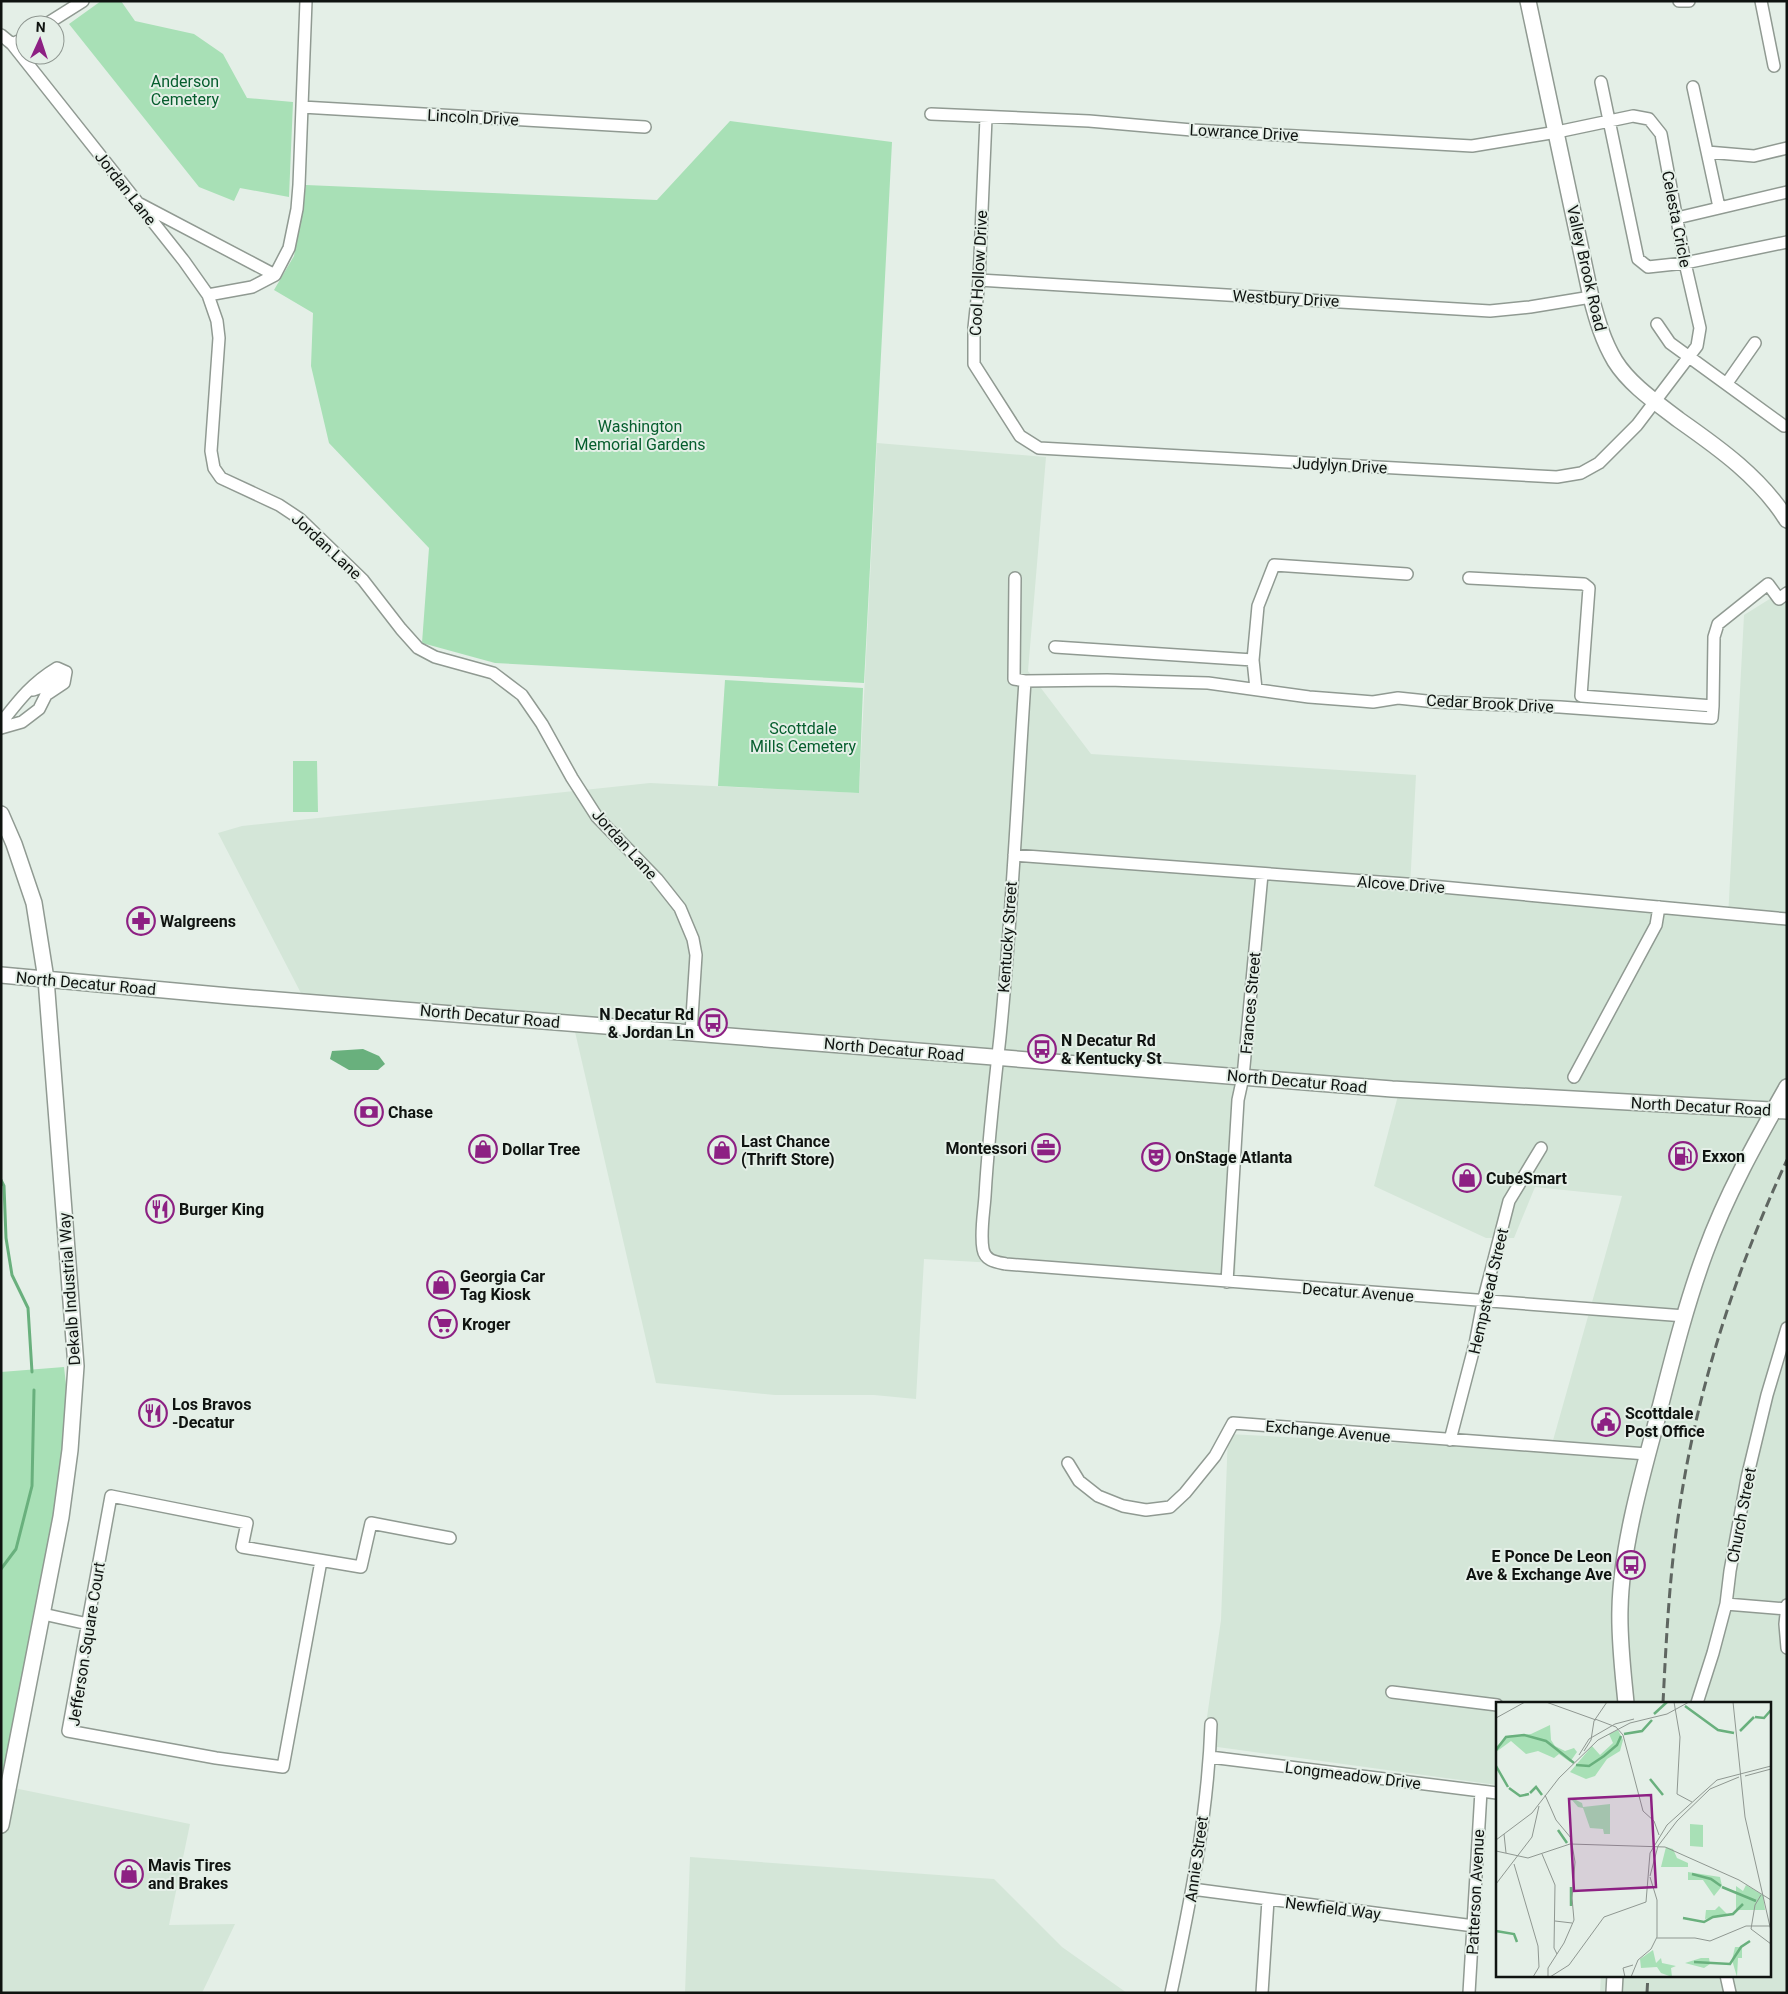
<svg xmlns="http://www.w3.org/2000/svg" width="1788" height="1994" font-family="Roboto,sans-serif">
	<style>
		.built { fill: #d4e6d8 }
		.green { fill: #a8e0b6 }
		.water { fill: #69b07d }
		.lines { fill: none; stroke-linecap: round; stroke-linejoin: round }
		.stream { stroke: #69b07d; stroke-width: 3 }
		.minor-casing { stroke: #909a92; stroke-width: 14 }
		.major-casing { stroke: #909a92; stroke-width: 18 }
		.minor { stroke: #fff; stroke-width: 11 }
		.major { stroke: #fff; stroke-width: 15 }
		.rail { stroke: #5f6661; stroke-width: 3; stroke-dasharray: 10 5; stroke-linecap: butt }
		.labels { text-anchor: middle; stroke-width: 4; stroke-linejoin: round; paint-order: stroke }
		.park-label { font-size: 16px; fill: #055d2d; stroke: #e4efe7 }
		.street-label { font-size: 16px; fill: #0f1310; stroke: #e4efe7 }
		.poi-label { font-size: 16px; font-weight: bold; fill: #0f1310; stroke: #e4efe7; text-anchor: start }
		.inset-river { fill: none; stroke: #69b07d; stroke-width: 2.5 }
		.inset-road { fill: none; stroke: #8f9791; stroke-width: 1 }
		.view { fill: #8d2083; fill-opacity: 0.15; stroke: #8d2083; stroke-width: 2.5 }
		.inset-edge { fill: none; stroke: #0f1310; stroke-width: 2.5 }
	</style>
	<rect width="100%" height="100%" fill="#e4efe7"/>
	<path class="built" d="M 877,443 L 1046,457 L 1028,671 L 1091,754 L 1416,775 L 1410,887 L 1728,918 L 1744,615 L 1787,588 L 1787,1993 L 1600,1993 L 1601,1975 L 1769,1975 L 1769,1703 L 1497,1703 L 1497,1785 L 1203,1745 L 1221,1620 L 1228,1434 L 1550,1451 L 1622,1196 L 1535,1187 L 1514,1238 L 1486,1238 L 1374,1186 L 1400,1088 L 1243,1077 L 1235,1285 L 1031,1265 L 924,1259 L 916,1399 L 874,1395 L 775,1395 L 656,1383 L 573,1023 L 304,999 L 218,833 L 242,826 L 650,783 L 859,793 Z
		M 9,1787 L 190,1824 L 169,1925 L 235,1924 L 202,1993 L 1,1993 L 1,1837 Z
		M 690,1857 L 994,1879 L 1062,1947 L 1127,1993 L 685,1993 Z"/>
	<path class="green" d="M 101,1 L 121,1 L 135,21 L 194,34 L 223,54 L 247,98 L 293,102 L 289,197 L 240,188 L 234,201 L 199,187 L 69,24 Z
		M 730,121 L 892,142 L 864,683 L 495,663 L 422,643 L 429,548 L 329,443 L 311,366 L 313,313 L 274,290 L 294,256 L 306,185 L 657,200 Z
		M 725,680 L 863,688 L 859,793 L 718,786 Z
		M 293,761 L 317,761 L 318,812 L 293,812 Z
		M 64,1367 L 76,1471 L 9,1787 L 1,1837 L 1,1372 Z"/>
	<path class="water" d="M 363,1049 L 379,1056 L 385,1064 L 378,1070 L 349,1070 L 330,1059 L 332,1051 Z"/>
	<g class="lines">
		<path class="stream" d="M 1,1180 L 4,1186 L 6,1238 L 12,1275 L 28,1308 L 32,1372
			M 1,1569 L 16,1549 L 32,1486 L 34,1390"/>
		<defs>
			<path id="minor" d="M 1679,1 L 1689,1
				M 1761,1 L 1774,66
				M 45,25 L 83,1
				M 1,35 L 12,44 L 184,261 L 208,295 L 217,321 L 219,338 L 211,451 L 214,468 L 221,478 L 279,505 L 300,519 L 363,580 L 401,629 L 418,648 L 435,657 L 493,673 L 522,695 L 542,724 L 572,778 L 597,817 L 657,879 L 680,908 L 693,939 L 696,955 L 691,1033
				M 12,44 L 25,38
				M 1601,82 L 1638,259 L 1648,267 L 1685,263 L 1787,242
				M 1693,87 L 1719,207
				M 302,107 L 645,127
				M 931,114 L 1089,121 L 1192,130 L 1472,146 L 1557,132 L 1633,116 L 1649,119 L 1661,134 L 1685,263 L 1700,328 L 1697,346 L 1637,425 L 1599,463 L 1581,473 L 1557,477 L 1039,448 L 1020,436 L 974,364 L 974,328 L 979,280 L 986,118
				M 1707,152 L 1754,156 L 1787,148
				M 140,204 L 275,275
				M 1677,218 L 1787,192
				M 979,280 L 1490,311 L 1530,307 L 1591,297
				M 208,295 L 252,287 L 275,275 L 289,248 L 297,209 L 299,185 L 306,1
				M 1657,324 L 1670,343 L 1784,426
				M 1727,383 L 1755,343
				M 1015,578 L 1014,679 L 1025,681 C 1017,800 1012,919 1000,1037 C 994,1090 988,1143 985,1196 C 984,1212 980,1233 983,1249 C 985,1261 996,1262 1006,1264 L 1685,1316
				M 1469,578 L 1584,584 L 1589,588 L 1581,696 L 1713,706 L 1714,637 L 1718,624 L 1768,584 L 1779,599 L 1787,593
				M 1055,647 L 1253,660 L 1258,606 L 1274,565 L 1407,574
				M 1253,660 L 1256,689
				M 1025,681 L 1107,680 L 1208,683 L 1309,697 L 1361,701 L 1373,702 L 1398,698 L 1436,702 L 1560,707 L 1712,718 L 1713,706
				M 33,690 L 41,687 L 66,672
				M 1,723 C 19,700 32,683 57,668 L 66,672
				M 1,728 L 22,722 L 39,709 L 46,695 L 64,683 L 66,672
				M 1014,855 L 1420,885 L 1787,919
				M 1574,1077 L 1656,925 L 1659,907
				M 1227,1282 L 1238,1100 L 1243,1077 L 1262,874
				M 1450,1440 L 1475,1344 L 1483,1302 L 1509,1201 L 1541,1148
				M 1068,1463 L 1079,1481 L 1098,1496 L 1123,1506 L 1146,1510 L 1170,1507 L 1185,1493 L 1215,1456 L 1233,1423 L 1647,1454
				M 321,1561 L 283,1767 L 216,1758 L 68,1731 L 111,1496 L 247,1523 L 242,1547 L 361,1567 L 371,1523 L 450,1538
				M 1726,1604 L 1787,1609
				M 1787,1605 L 1785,1624 L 1787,1648
				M 43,1614 L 88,1624
				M 1392,1692 L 1497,1705
				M 1697,1703 L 1713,1653 L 1726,1604 L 1730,1571 L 1747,1478 L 1767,1395 L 1787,1328
				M 1210,1757 L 1497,1793
				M 1192,1889 L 1474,1926
				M 1726,1975 L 1730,1993
				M 1171,1993 C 1190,1904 1208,1814 1211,1724
				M 1262,1993 L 1268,1900
				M 1469,1993 L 1481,1791"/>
			<path id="major" d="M 1528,1 L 1591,297 C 1597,320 1603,341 1615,361 C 1630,385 1657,403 1679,420 C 1719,448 1761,478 1787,520
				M 1,814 L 14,844 L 34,903 L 46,979 L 76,1366 L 70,1450 L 61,1517 L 1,1825
				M 1,975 L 229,996 L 1392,1089 L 1787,1111
				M 1626,1703 C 1623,1672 1619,1640 1620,1609 C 1621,1552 1640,1482 1655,1427 C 1670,1369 1684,1310 1705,1253 C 1726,1195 1757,1140 1787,1087
				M 1614,1993 L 1615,1975"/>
		</defs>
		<use href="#minor" class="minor-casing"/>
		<use href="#major" class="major-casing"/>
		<use href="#minor" class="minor"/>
		<use href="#major" class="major"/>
		<path class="rail" d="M 1663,1703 C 1666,1644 1669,1584 1677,1525 C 1694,1399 1733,1276 1787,1160
			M 1647,1993 L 1648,1975"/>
	</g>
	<defs>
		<symbol id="pharmacy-ring" viewBox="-11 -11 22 22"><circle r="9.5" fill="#e4efe7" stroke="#8d2083" stroke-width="1.5"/><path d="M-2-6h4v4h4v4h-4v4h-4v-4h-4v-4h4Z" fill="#8d2083"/></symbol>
		<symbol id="bus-ring" viewBox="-11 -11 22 22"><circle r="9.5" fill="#e4efe7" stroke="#8d2083" stroke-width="1.5"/><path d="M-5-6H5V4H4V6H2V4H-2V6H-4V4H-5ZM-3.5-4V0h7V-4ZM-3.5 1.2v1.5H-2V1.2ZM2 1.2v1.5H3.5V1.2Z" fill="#8d2083"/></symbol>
		<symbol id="bank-ring" viewBox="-11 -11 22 22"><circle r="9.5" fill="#e4efe7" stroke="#8d2083" stroke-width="1.5"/><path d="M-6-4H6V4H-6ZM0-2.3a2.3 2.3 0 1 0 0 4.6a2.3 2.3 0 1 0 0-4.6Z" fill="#8d2083"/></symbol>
		<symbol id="office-ring" viewBox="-11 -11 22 22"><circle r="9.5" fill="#e4efe7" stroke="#8d2083" stroke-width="1.5"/><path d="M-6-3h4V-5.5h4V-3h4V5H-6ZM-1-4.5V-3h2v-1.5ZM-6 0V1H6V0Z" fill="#8d2083"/></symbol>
		<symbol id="shop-ring" viewBox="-11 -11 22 22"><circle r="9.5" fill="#e4efe7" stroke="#8d2083" stroke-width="1.5"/><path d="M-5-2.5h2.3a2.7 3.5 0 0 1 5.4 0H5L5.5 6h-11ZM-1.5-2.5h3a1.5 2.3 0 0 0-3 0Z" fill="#8d2083"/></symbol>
		<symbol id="fuel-ring" viewBox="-11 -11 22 22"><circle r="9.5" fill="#e4efe7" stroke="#8d2083" stroke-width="1.5"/><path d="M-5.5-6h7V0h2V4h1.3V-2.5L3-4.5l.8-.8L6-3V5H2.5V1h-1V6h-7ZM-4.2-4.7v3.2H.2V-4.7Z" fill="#8d2083"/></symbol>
		<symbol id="theatre-ring" viewBox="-11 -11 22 22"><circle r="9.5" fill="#e4efe7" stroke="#8d2083" stroke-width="1.5"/><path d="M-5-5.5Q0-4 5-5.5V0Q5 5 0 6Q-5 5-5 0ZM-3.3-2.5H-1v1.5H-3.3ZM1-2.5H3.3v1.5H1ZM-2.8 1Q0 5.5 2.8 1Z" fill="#8d2083"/></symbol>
		<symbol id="restaurant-ring" viewBox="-11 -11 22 22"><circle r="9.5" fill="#e4efe7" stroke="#8d2083" stroke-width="1.5"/><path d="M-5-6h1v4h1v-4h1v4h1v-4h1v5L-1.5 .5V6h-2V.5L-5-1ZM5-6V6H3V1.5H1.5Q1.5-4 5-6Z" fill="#8d2083"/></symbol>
		<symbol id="supermarket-ring" viewBox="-11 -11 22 22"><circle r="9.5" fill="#e4efe7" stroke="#8d2083" stroke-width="1.5"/><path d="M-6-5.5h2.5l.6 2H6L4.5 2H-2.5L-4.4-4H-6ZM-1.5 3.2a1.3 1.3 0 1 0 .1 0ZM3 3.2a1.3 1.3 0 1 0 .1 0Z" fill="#8d2083"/></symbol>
		<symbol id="civic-ring" viewBox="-11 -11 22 22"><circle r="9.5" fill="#e4efe7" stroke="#8d2083" stroke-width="1.5"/><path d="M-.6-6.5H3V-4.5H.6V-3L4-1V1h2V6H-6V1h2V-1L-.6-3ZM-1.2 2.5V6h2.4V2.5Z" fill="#8d2083"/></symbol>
	</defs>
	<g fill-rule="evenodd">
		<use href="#pharmacy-ring" x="125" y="905" width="32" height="32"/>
		<use href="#bus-ring" x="697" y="1007" width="32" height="32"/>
		<use href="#bus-ring" x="1026" y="1033" width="32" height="32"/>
		<use href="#bank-ring" x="353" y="1096" width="32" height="32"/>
		<use href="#office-ring" x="1030" y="1132" width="32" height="32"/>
		<use href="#shop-ring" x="467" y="1133" width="32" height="32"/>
		<use href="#shop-ring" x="706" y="1134" width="32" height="32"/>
		<use href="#fuel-ring" x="1667" y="1140" width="32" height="32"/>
		<use href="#theatre-ring" x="1140" y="1141" width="32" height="32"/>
		<use href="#shop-ring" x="1451" y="1162" width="32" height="32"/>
		<use href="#restaurant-ring" x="144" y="1193" width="32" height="32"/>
		<use href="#shop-ring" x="425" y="1269" width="32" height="32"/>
		<use href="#supermarket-ring" x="427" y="1308" width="32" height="32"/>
		<use href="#restaurant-ring" x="137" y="1397" width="32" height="32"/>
		<use href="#civic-ring" x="1590" y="1406" width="32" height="32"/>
		<use href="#bus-ring" x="1615" y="1549" width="32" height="32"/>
		<use href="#shop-ring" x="113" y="1858" width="32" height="32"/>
	</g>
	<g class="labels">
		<g class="park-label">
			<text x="185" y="87">Anderson<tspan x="185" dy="18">Cemetery</tspan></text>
			<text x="640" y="432">Washington<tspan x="640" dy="18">Memorial Gardens</tspan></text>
			<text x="803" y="734">Scottdale<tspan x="803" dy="18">Mills Cemetery</tspan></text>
		</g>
		<g class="street-label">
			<text transform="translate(473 117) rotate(3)" y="6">Lincoln Drive</text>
			<text transform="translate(1244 132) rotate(3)" y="6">Lowrance Drive</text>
			<text transform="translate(126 188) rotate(52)" y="6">Jordan Lane</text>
			<text transform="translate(1677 219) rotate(79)" y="6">Celesta Cricle</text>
			<text transform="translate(1587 268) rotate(77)" y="6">Valley Brook Road</text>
			<text transform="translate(978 273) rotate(-87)" y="6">Cool Hollow Drive</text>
			<text transform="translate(1286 298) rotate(3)" y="6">Westbury Drive</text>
			<text transform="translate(1340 465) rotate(3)" y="6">Judylyn Drive</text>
			<text transform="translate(327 546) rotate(43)" y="6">Jordan Lane</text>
			<text transform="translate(1490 703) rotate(3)" y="6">Cedar Brook Drive</text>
			<text transform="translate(625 844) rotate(48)" y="6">Jordan Lane</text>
			<text transform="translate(1401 884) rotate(4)" y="6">Alcove Drive</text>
			<text transform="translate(1007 937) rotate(-86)" y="6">Kentucky Street</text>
			<text transform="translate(86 983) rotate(5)" y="6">North Decatur Road</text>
			<text transform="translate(1250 1003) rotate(-85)" y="6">Frances Street</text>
			<text transform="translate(490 1016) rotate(5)" y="6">North Decatur Road</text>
			<text transform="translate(894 1049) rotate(5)" y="6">North Decatur Road</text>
			<text transform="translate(1297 1081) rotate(5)" y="6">North Decatur Road</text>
			<text transform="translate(1701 1106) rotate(3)" y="6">North Decatur Road</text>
			<text transform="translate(69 1289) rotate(-94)" y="6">Dekalb Industrial Way</text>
			<text transform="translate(1488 1291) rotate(-77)" y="6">Hempstead Street</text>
			<text transform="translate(1358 1292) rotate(4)" y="6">Decatur Avenue</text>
			<text transform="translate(1328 1431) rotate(5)" y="6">Exchange Avenue</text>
			<text transform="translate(1741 1515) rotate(-79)" y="6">Church Street</text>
			<text transform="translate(86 1644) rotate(-81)" y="6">Jefferson Square Court</text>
			<text transform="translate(1353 1775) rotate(7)" y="6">Longmeadow Drive</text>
			<text transform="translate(1196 1859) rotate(-82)" y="6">Annie Street</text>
			<text transform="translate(1475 1892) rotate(-87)" y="6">Patterson Avenue</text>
			<text transform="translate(1333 1908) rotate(7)" y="6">Newfield Way</text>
		</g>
		<g class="poi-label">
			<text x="160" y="927">Walgreens</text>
			<text x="694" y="1020" text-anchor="end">N Decatur Rd<tspan x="694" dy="18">&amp; Jordan Ln</tspan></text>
			<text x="1061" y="1046">N Decatur Rd<tspan x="1061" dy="18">&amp; Kentucky St</tspan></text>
			<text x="388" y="1118">Chase</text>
			<text x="741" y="1147">Last Chance<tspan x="741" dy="18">(Thrift Store)</tspan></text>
			<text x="1027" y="1154" text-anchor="end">Montessori</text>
			<text x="502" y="1155">Dollar Tree</text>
			<text x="1702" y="1162">Exxon</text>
			<text x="1175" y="1163">OnStage Atlanta</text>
			<text x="1486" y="1184">CubeSmart</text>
			<text x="179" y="1215">Burger King</text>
			<text x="460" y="1282">Georgia Car<tspan x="460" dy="18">Tag Kiosk</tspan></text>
			<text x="462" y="1330">Kroger</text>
			<text x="172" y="1410">Los Bravos<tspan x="172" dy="18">-Decatur</tspan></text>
			<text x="1625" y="1419">Scottdale<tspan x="1625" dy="18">Post Office</tspan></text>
			<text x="1612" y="1562" text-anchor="end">E Ponce De Leon<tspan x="1612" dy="18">Ave &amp; Exchange Ave</tspan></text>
			<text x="148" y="1871">Mavis Tires<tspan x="148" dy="18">and Brakes</tspan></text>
		</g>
	</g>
	<g transform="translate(1496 1702)">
		<rect width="275" height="275" fill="#e4efe7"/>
		<path d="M 54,23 L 55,38 L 59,44 L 69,49 L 78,46 L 81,50 L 74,60 L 63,52 L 58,56 L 42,49 L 30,52 L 15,39 L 0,50 L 0,45 L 11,34 L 35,32 ZM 122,28 L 127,38 L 124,49 L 111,57 L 99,74 L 90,77 L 74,70 L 96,44 L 104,53 L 117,41 L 113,32 ZM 78,97 L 86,101 L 87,105 L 114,102 L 114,132 L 108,132 L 107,127 L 94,126 L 87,106 L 82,105 L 76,98 ZM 194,122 L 207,123 L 207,145 L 194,144 ZM 170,145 L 177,147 L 181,156 L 192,161 L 192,165 L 165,165 ZM 192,170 L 224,175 L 226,184 L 218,194 L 207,178 L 192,178 ZM 250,183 L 267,193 L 269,208 L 240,208 L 240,184 L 247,189 ZM 223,204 L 232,213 L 209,217 L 210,208 L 219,208 ZM 239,245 L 246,245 L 246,256 L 242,256 L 241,275 L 236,258 ZM 157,248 L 160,261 L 165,256 L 166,261 L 180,264 L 175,266 L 176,275 L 165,271 L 161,265 L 145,266 L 144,257 ZM 205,256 L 213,256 L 214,262 L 208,266 L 189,261 Z" fill="#a8e0b6"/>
		<path class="inset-river" d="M 189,4 L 222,28 L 238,31M 158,12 L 171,0M 259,15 L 268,16 L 275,8M 244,29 L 258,15M 128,32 L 146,29 L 156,18M 0,48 L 10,35 L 28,33 L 50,39 L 78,61M 80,63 L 93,64 L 108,54 L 121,43 L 125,34M 0,64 L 12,85M 154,77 L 167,93M 13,86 L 24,94 L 33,92M 34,91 L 40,85 L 46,93M 62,128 L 71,141M 196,172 L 215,177 L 225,184M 75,185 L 75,204M 226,185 L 260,199M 187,216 L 208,220 L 217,215 L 237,212 L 247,202M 0,229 L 18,232 L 21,240M 198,260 L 234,262 L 245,245 L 254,239"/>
		<path class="inset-road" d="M 50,0 L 100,18M 178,0 L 184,35 L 181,92 L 196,100M 237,0 L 249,115 L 275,229M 0,16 L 29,0M 99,17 L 120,25 L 127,33 L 147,109 L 158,119 L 163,133M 88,49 L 95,38 L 98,19 L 111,0M 83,53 L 93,37 L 119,22 L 138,17M 249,74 L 275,67M 49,93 L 60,118 L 75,136 L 79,160 L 76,196 L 78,218 L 68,241 L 52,266 L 52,275M 8,132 L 10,151M 0,138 L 36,111 L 63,76 L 102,38 L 134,21 L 171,12 L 193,0M 0,149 L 32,156 L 74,142 L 169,145 L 243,178 L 275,198M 46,152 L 59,183 L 58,246 L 61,252M 18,162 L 42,244 L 43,265 L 37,275M 154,174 L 162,144 L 181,119 L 214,87 L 243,75M 0,182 L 36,135 L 43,104M 265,193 L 259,203 L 255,227 L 275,242M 59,219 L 76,221M 161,236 L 199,236 L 214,239 L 250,224 L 274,224M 54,275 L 73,263 L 108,215 L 150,200 L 154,151 L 171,123 L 221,78 L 275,64M 129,275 L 127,266 L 137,263M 135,275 L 142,258 L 155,247 L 161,235 L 161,198 L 154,175"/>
		<path class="view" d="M 155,93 L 160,185 L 78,189 L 73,97 Z"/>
		<rect width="275" height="275" class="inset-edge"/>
	</g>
	<rect width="1788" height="1994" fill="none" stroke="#0f1310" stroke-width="5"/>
	<g transform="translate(40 40) rotate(3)"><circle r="24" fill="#e4efe7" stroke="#8f9791"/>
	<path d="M0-4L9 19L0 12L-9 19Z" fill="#8d2083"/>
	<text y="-8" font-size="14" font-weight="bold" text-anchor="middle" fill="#0f1310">N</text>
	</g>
</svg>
